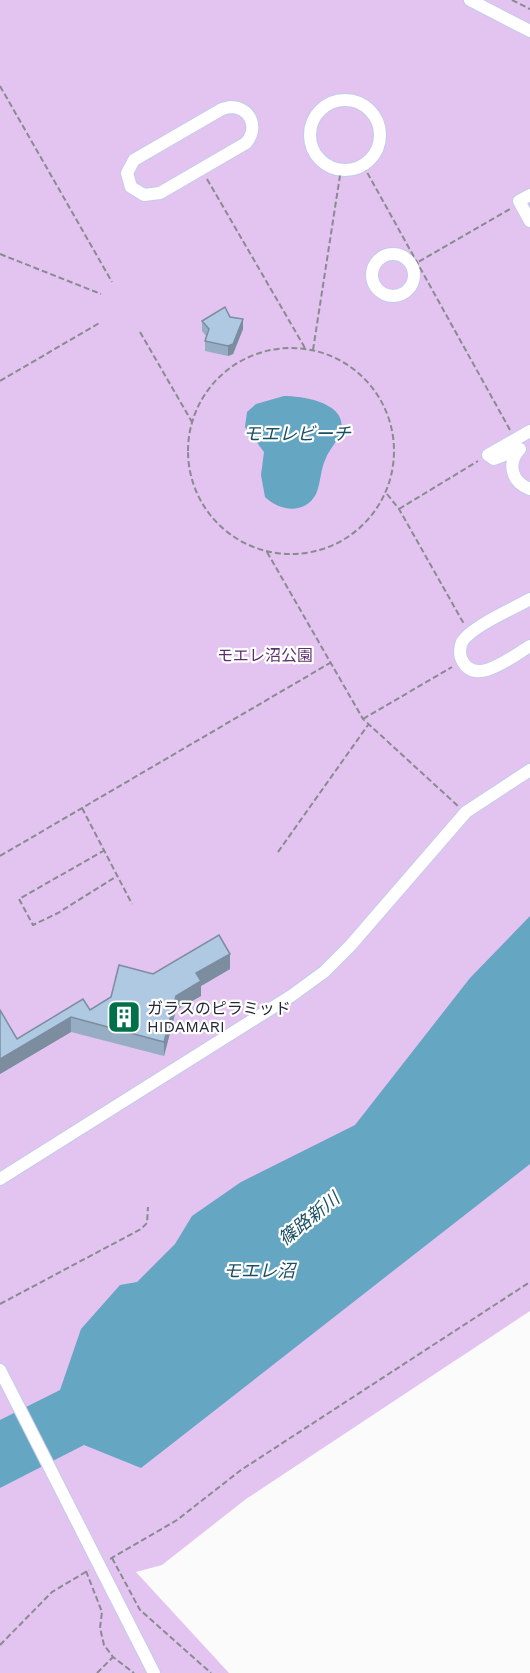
<svg xmlns="http://www.w3.org/2000/svg" width="530" height="1673" font-family="'Work Sans','Noto Sans JP',sans-serif">
	<style>
		.green { fill: #e3c3f0 }
		.water { fill: #65a6c2 }
		.lines { fill: none; stroke-linecap: round; stroke-linejoin: round }
		.minor-casing { stroke: #c2ccec; stroke-width: 14 }
		.path { stroke: #898b91; stroke-width: 2; stroke-dasharray: 6 3; stroke-linecap: butt }
		.minor { stroke: #fff; stroke-width: 12 }
		.wall { fill: #97adc3 }
		.shaded-wall { fill: #7b8d9f }
		.building { fill: #b0c9e3; stroke: #7b8d9f; stroke-width: 1.5 }
		.labels { text-anchor: middle; stroke-width: 4.5; stroke-linejoin: round; paint-order: stroke }
		.park-label { font-size: 16px; fill: #5d316d; stroke: #fff }
		.poi-label { font-size: 16px; fill: #242834; stroke: #fff; text-anchor: start }
		.water-label { font-size: 18px; font-style: italic; fill: #1a5064; stroke: #fff }
	</style>
	<rect width="100%" height="100%" fill="#fbfbfb"/>
	<path class="green" d="M 0,0 L 530,0 L 530,1311 L 246,1499 L 162,1565 L 136,1572 L 229,1673 L 0,1673 Z"/>
	<path class="water" d="M 284,396 C 303,396 351,403 340,434 C 336,443 329,450 326,458 C 320,470 321,483 316,494 C 305,515 279,511 265,497 L 261,475 L 264,452 L 245,427 L 247,412 L 256,404 Z
		M 530,916 L 530,1164 L 141,1468 L 84,1445 L 0,1488 L 0,1420 L 60,1390 L 81,1329 L 120,1285 L 137,1282 L 175,1244 L 192,1216 L 241,1182 L 355,1125 L 470,978 Z"/>
	<g class="lines">
		<defs>
			<path id="minor" d="M 470,0 L 530,31
				M310 135a35 35 0 1 1 70 0a35 35 0 1 1-70 0Z
				M 230,107 C 251,107 259,128 246,143 L 160,193 L 144,195 L 131,187 L 127,173 L 134,160 L 222,109 Z
				M 530,195 L 519,201 L 530,221
				M372 275a21 21 0 1 1 42 0a21 21 0 1 1-42 0Z
				M 530,431 L 488,455 L 494,459 L 520,449 C 507,463 511,482 530,489
				M 530,599 C 513,609 472,626 462,642 C 460,646 459,655 462,660 C 475,688 514,655 530,646
				M 0,1179 L 291,996 L 324,972 L 350,946 L 466,812 L 530,770
				M 0,1370 L 154,1673"/>
		</defs>
		<use href="#minor" class="minor-casing"/>
		<path class="path" d="M 512,0 L 530,9
			M 0,86 L 112,282
			M 363,165 L 510,430
			M 207,179 L 305,348
			M 0,254 L 101,294
			M 411,266 L 510,209
			M 140,332 L 192,422
			M188 451a103 103 0 1 1 206 0a103 103 0 1 1-206 0Z
			M 313,350 L 341,169
			M 0,381 L 101,322
			M 387,494 L 399,509 L 464,624
			M 399,509 L 478,461
			M 267,552 L 363,719 L 458,806
			M 363,719 L 452,667
			M 82,808 L 132,904
			M 105,850 L 19,899 L 33,925 L 58,913 L 117,876
			M 278,852 L 368,725
			M 0,856 L 330,663
			M 0,1304 L 141,1229 L 147,1223 L 148,1207
			M 112,1558 L 140,1610 L 211,1673
			M 110,1559 L 177,1520 L 241,1470 L 530,1282
			M 86,1571 L 102,1612 L 100,1628 L 104,1645 L 113,1657 L 134,1673
			M 0,1645 L 52,1592 L 89,1570
			M 97,1673 L 113,1657"/>
		<use href="#minor" class="minor"/>
	</g>
	<path class="wall" d="M 230,317 L 243,329 L 233,354 L 228,356 L 205,351 L 205,341 L 206,336 L 202,331 L 202,321 Z
		M 230,969 L 201,986 L 201,996 L 176,1010 L 164,1056 L 71,1032 L 0,1074 L 0,1010 L 17,1039 L 90,1010 L 153,974 Z"/>
	<path class="shaded-wall" d="M 243,319 L 243,329 L 233,354 L 228,356 L 228,346 Z
		M 230,954 L 230,969 L 201,986 L 201,996 L 176,1010 L 164,1056 L 164,1042 L 176,996 L 196,973 Z
		M 71,1017 L 71,1032 L 0,1074 L 0,1059 Z"/>
	<path class="building" d="M 225,307 L 230,317 L 243,319 L 233,344 L 228,346 L 205,341 L 209,329 L 202,321 Z
		M 219,935 L 230,954 L 196,973 L 201,981 L 176,996 L 164,1042 L 71,1017 L 0,1059 L 0,1010 L 17,1039 L 83,999 L 90,1010 L 111,997 L 119,965 L 153,974 Z"/>
	<defs>
		<symbol id="building-square" viewBox="-11 -11 22 22"><rect x="-9" y="-9" width="18" height="18" rx="4" fill="#016f47" stroke="#fff"/><path d="M-4-6H4V6H1V3H-1V6H-4ZM-2.5-4.3h1.7v1.8h-1.7ZM.8-4.3h1.7v1.8H.8ZM-2.5-1h1.7V.8h-1.7ZM.8-1h1.7V.8H.8Z" fill="#fff"/></symbol>
	</defs>
	<g fill-rule="evenodd">
		<use href="#building-square" x="105" y="998" width="38" height="38"/>
	</g>
	<g class="labels">
		<g class="park-label">
			<text x="265" y="661">モエレ沼公園</text>
		</g>
		<g class="poi-label">
			<text x="147" y="1014">ガラスのピラミッド<tspan x="147" dy="18">HIDAMARI</tspan></text>
		</g>
		<g class="water-label">
			<text x="297" y="440">モエレビーチ</text>
			<text transform="translate(309 1219) rotate(-39)" y="6">篠路新川</text>
			<text x="259" y="1277">モエレ沼</text>
		</g>
	</g>
</svg>
